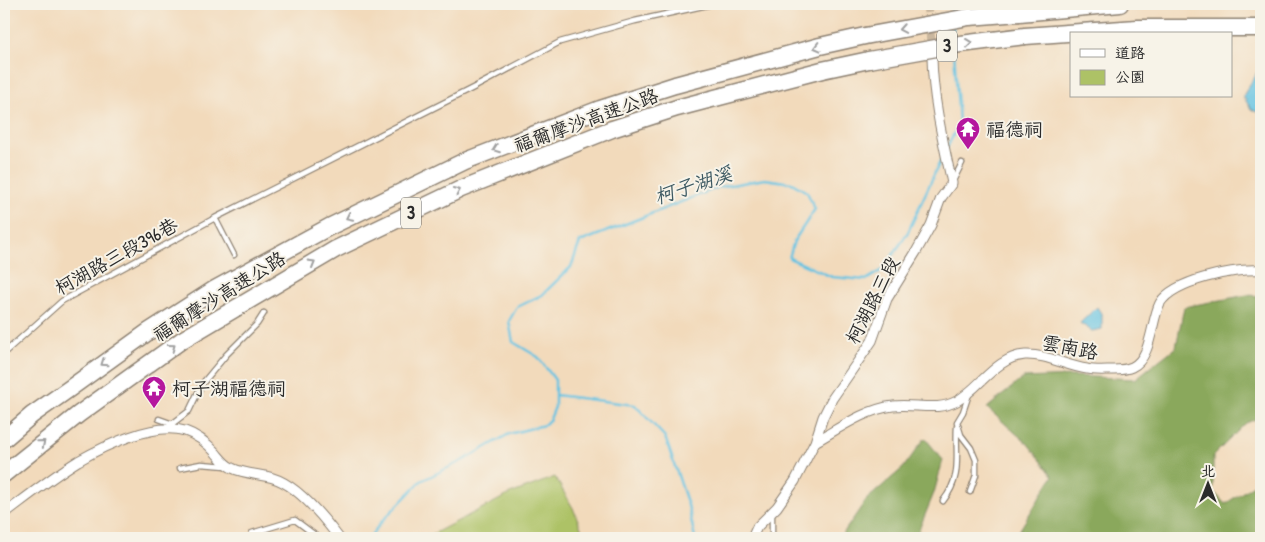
<svg xmlns="http://www.w3.org/2000/svg" width="1265" height="542" font-family="'Patrick Hand','LXGW WenKai TC',sans-serif">
	<style>
		.green { fill: #adc266; stroke: #6c7648 }
		.forest { fill: #8aa85b; stroke: #5a6a43 }
		.water { fill: #64c3e2; stroke: #487786 }
		.lines { fill: none; stroke-linecap: round; stroke-linejoin: round }
		.stream { stroke: #64c3e2; stroke-width: 2.5 }
		.street-tunnel { stroke: #cab79e; stroke-width: 9; stroke-dasharray: 9 4.5; stroke-linecap: butt }
		.lane-casing { stroke: #8e8273; stroke-width: 7 }
		.street-casing { stroke: #8e8273; stroke-width: 11 }
		.highway-casing { stroke: #8e8273; stroke-width: 19 }
		.lane { stroke: #fff; stroke-width: 4.5 }
		.street { stroke: #fff; stroke-width: 9 }
		.highway { stroke: #fff; stroke-width: 16 }
		.highway-bridge-casing { stroke: #8e8273; stroke-width: 19; stroke-linecap: butt }
		.highway-bridge { stroke: #fff; stroke-width: 16 }
		.oneway { stroke: #a0a0a0 }
		.labels { text-anchor: middle; stroke-width: 4; stroke-linejoin: round; paint-order: stroke }
		.shield { fill: #f7f3e8; stroke: #686764; stroke-width: 1 }
		.shield-label { font-size: 18px; font-weight: bold; fill: #2b2b2b }
		.street-label { font-size: 19px; fill: #2b2b2b; stroke: #f7f3e8 }
		.poi-label { font-size: 19px; fill: #2b2b2b; stroke: #f7f3e8; text-anchor: start }
		.water-label { font-size: 20px; font-style: italic; fill: #3c5962; stroke: #f7f3e8 }
	</style>
	<rect width="100%" height="100%" fill="#f7f3e8"/>
	<filter id="ink" filterUnits="userSpaceOnUse"><feTurbulence type="fractalNoise" baseFrequency=".02" numOctaves="2"/><feDisplacementMap in="SourceGraphic" scale="10" xChannelSelector="R" yChannelSelector="G"/><feConvolveMatrix kernelMatrix="1 2 1 2 8 2 1 2 1" color-interpolation-filters="sRGB"/></filter>
	<filter id="wash" filterUnits="userSpaceOnUse"><feTurbulence type="fractalNoise" baseFrequency=".0096" numOctaves="4" result="noise"/><feDisplacementMap in="SourceGraphic" scale="20" xChannelSelector="R" yChannelSelector="G"/><feGaussianBlur stdDeviation="1.12" result="paint"/><feColorMatrix in="noise" values="0 0 0 0 0 0 0 0 0 0 0 0 0 0 0 0 0 1.4 0 .05"/><feComposite in="paint" operator="in"/></filter>
	<g filter="url(#wash)">
		<rect width="100%" height="100%" fill="#f2dabb"/>
		<path class="green" d="M 555,477 L 573,508 L 585,538 L 425,538 L 510,494 Z"/>
		<path class="forest" d="M 1247,295 L 1261,296 L 1261,417 L 1246,423 L 1213,456 L 1213,491 L 1225,504 L 1261,480 L 1261,538 L 999,538 L 1019,531 L 1053,476 L 1028,444 L 987,408 L 1023,378 L 1073,376 L 1135,379 L 1176,347 L 1184,307 Z
			M 925,438 L 943,460 L 934,493 L 918,532 L 965,538 L 840,538 L 866,500 L 903,468 Z"/>
		<path class="water" d="M 1259,69 L 1261,71 L 1261,114 L 1251,109 L 1243,96 Z
			M 1097,307 L 1102,315 L 1102,329 L 1092,331 L 1080,323 Z"/>
		<g class="lines">
			<path class="stream" d="M 952,4 L 952,14
				M 953,26 L 953,38
				M 947,148 L 959,123 L 954,51
				M 555,395 L 635,405 L 665,437 L 688,505 L 695,538
				M 369,538 L 383,520 L 421,481 L 464,460 L 509,434 L 544,425 L 550,419 L 555,407 L 555,380 L 538,357 L 513,342 L 509,321 L 517,307 L 542,295 L 571,267 L 580,242 L 719,187 L 765,179 L 792,183 L 807,192 L 815,209 L 794,241 L 789,258 L 832,277 L 866,280 L 884,269 L 908,232 L 943,155"/>
		</g>
	</g>
	<g filter="url(#ink)">
		<g class="lines">
			<path class="street-tunnel" d="M 927,4 L 932,51"/>
			<defs>
				<path id="lane" d="M 953,181 L 962,163
					M 215,218 L 234,255
					M 4,353 L 62,301 L 215,218 L 473,88 L 560,42 L 635,21 L 712,4
					M 969,394 L 963,412 L 957,422 L 961,435 L 971,448 L 976,460 L 976,475 L 970,492
					M 159,419 L 173,424
					M 168,427 L 189,411 L 202,384 L 226,355 L 257,324 L 264,313
					M 180,468 L 201,464 L 226,466
					M 943,501 C 963,476 955,456 957,426
					M 772,515 L 772,538
					M 252,533 L 295,520 L 319,538"/>
				<path id="street" d="M 815,442 C 838,429 866,409 893,406 C 914,403 937,412 957,401 C 980,388 996,357 1025,355 C 1046,354 1066,366 1087,369 C 1095,371 1105,370 1113,370 C 1120,370 1126,370 1132,367 C 1152,358 1151,320 1160,303 C 1174,280 1236,268 1261,270
					M 4,514 C 28,496 52,477 78,461 C 104,446 155,421 185,431 C 197,435 208,444 216,453 C 221,459 225,465 232,468 C 245,474 259,474 273,478 C 297,485 324,518 339,538
					M 752,538 L 757,527 L 777,507 L 795,481 L 815,442 L 823,417 L 832,399 L 872,341 L 887,299 L 916,252 L 931,225 L 941,198 L 952,183 C 943,141 933,100 932,58"/>
				<path id="highway" d="M 1019,13 L 1120,4
					M 1025,36 L 1137,28 L 1261,28
					M 4,439 L 32,415 L 69,389 L 148,332 L 215,289 L 329,227 L 465,161 L 600,109 L 675,85 L 820,46 L 865,36
					M 4,474 L 79,414 L 182,340 L 336,249 L 461,189 L 612,129 L 677,108 L 822,70 L 869,60"/>
			</defs>
			<use href="#lane" class="lane-casing"/>
			<use href="#street" class="street-casing"/>
			<use href="#highway" class="highway-casing"/>
			<use href="#lane" class="lane"/>
			<use href="#street" class="street"/>
			<use href="#highway" class="highway"/>
			<defs>
				<path id="highway-bridge" d="M 865,36 L 969,17 L 1019,13
					M 869,60 L 953,45 L 1025,36"/>
			</defs>
			<use href="#highway-bridge" class="highway-bridge-casing"/>
			<use href="#highway-bridge" class="highway-bridge"/>
		</g>
		<defs><path id="oneway-chevron" d="M-2-3.5L2.5 0L-2 3.5" fill="none" stroke-width="1.6" stroke-linecap="round" stroke-linejoin="round" transform="scale(1.25)"/></defs>
		<g class="oneway">
			<use href="#oneway-chevron" transform="translate(902 29) rotate(170)"/>
			<use href="#oneway-chevron" transform="translate(969 43) rotate(-7)"/>
			<use href="#oneway-chevron" transform="translate(817 47) rotate(166)"/>
			<use href="#oneway-chevron" transform="translate(496 149) rotate(159)"/>
			<use href="#oneway-chevron" transform="translate(457 191) rotate(-25)"/>
			<use href="#oneway-chevron" transform="translate(349 217) rotate(154)"/>
			<use href="#oneway-chevron" transform="translate(312 263) rotate(-30)"/>
			<use href="#oneway-chevron" transform="translate(172 347) rotate(-36)"/>
			<use href="#oneway-chevron" transform="translate(104 363) rotate(145)"/>
			<use href="#oneway-chevron" transform="translate(42 443) rotate(-39)"/>
		</g>
	</g>
	<defs>
		<symbol id="temple-pin" viewBox="-11 -11 22 30"><path d="M0 17L-7.5 6A9.5 9.5 0 1 1 7.5 6Z" fill="#b5179e" stroke="#f7f3e8"/><path d="M0-6L5-2H3V0L6.5 2.5H4V6H1.5V3h-3V6H-4V2.5H-6.5L-3 0V-2H-5Z" fill="#fff"/></symbol>
	</defs>
	<g fill-rule="evenodd">
		<use href="#temple-pin" x="954" y="115" width="28" height="38"/>
		<use href="#temple-pin" x="140" y="374" width="28" height="38"/>
	</g>
	<g class="labels">
		<g class="shield">
			<rect x="937" y="30.5" width="20" height="31" rx="4"/>
			<rect x="401" y="197.5" width="20" height="31" rx="4"/>
		</g>
		<g class="shield-label">
			<text x="947" y="52">3</text>
			<text x="411" y="219">3</text>
		</g>
		<g class="street-label">
			<text transform="translate(586 120) rotate(-20)" y="7">福爾摩沙高速公路</text>
			<text transform="translate(116 256) rotate(-29)" y="7">柯湖路三段396巷</text>
			<text transform="translate(219 296) rotate(-32)" y="7">福爾摩沙高速公路</text>
			<text transform="translate(872 300) rotate(-63)" y="7">柯湖路三段</text>
			<text transform="translate(1070 347) rotate(11)" y="7">雲南路</text>
		</g>
		<g class="poi-label">
			<text x="986" y="136">福德祠</text>
			<text x="172" y="395">柯子湖福德祠</text>
		</g>
		<g class="water-label">
			<text transform="translate(693 185) rotate(-18)" y="7">柯子湖溪</text>
		</g>
	</g>
	<rect width="1265" height="542" fill="none" stroke="#f7f3e8" stroke-width="20"/>
	<rect x="1070" y="32" width="162" height="65" fill="#f7f3e8" stroke="#a5a39c"/>
	<rect x="1080" y="49" width="25" height="8" fill="#ffffff" stroke="#a5a39c"/>
	<text x="1115" y="58" font-size="15" fill="#2b2b2b">道路</text>
	<rect x="1080" y="70" width="25" height="15" fill="#adc266" stroke="#a5a39c"/>
	<text x="1115" y="82" font-size="15" fill="#2b2b2b">公園</text>
	<g transform="translate(1208 484)" stroke="#f7f3e8" stroke-width="4" paint-order="stroke">
	<path d="M0-4L9 19L0 12L-9 19Z" fill="#2b2b2b"/>
	<text y="-8" font-size="14" font-weight="bold" text-anchor="middle" fill="#2b2b2b">北</text>
	</g>
</svg>
